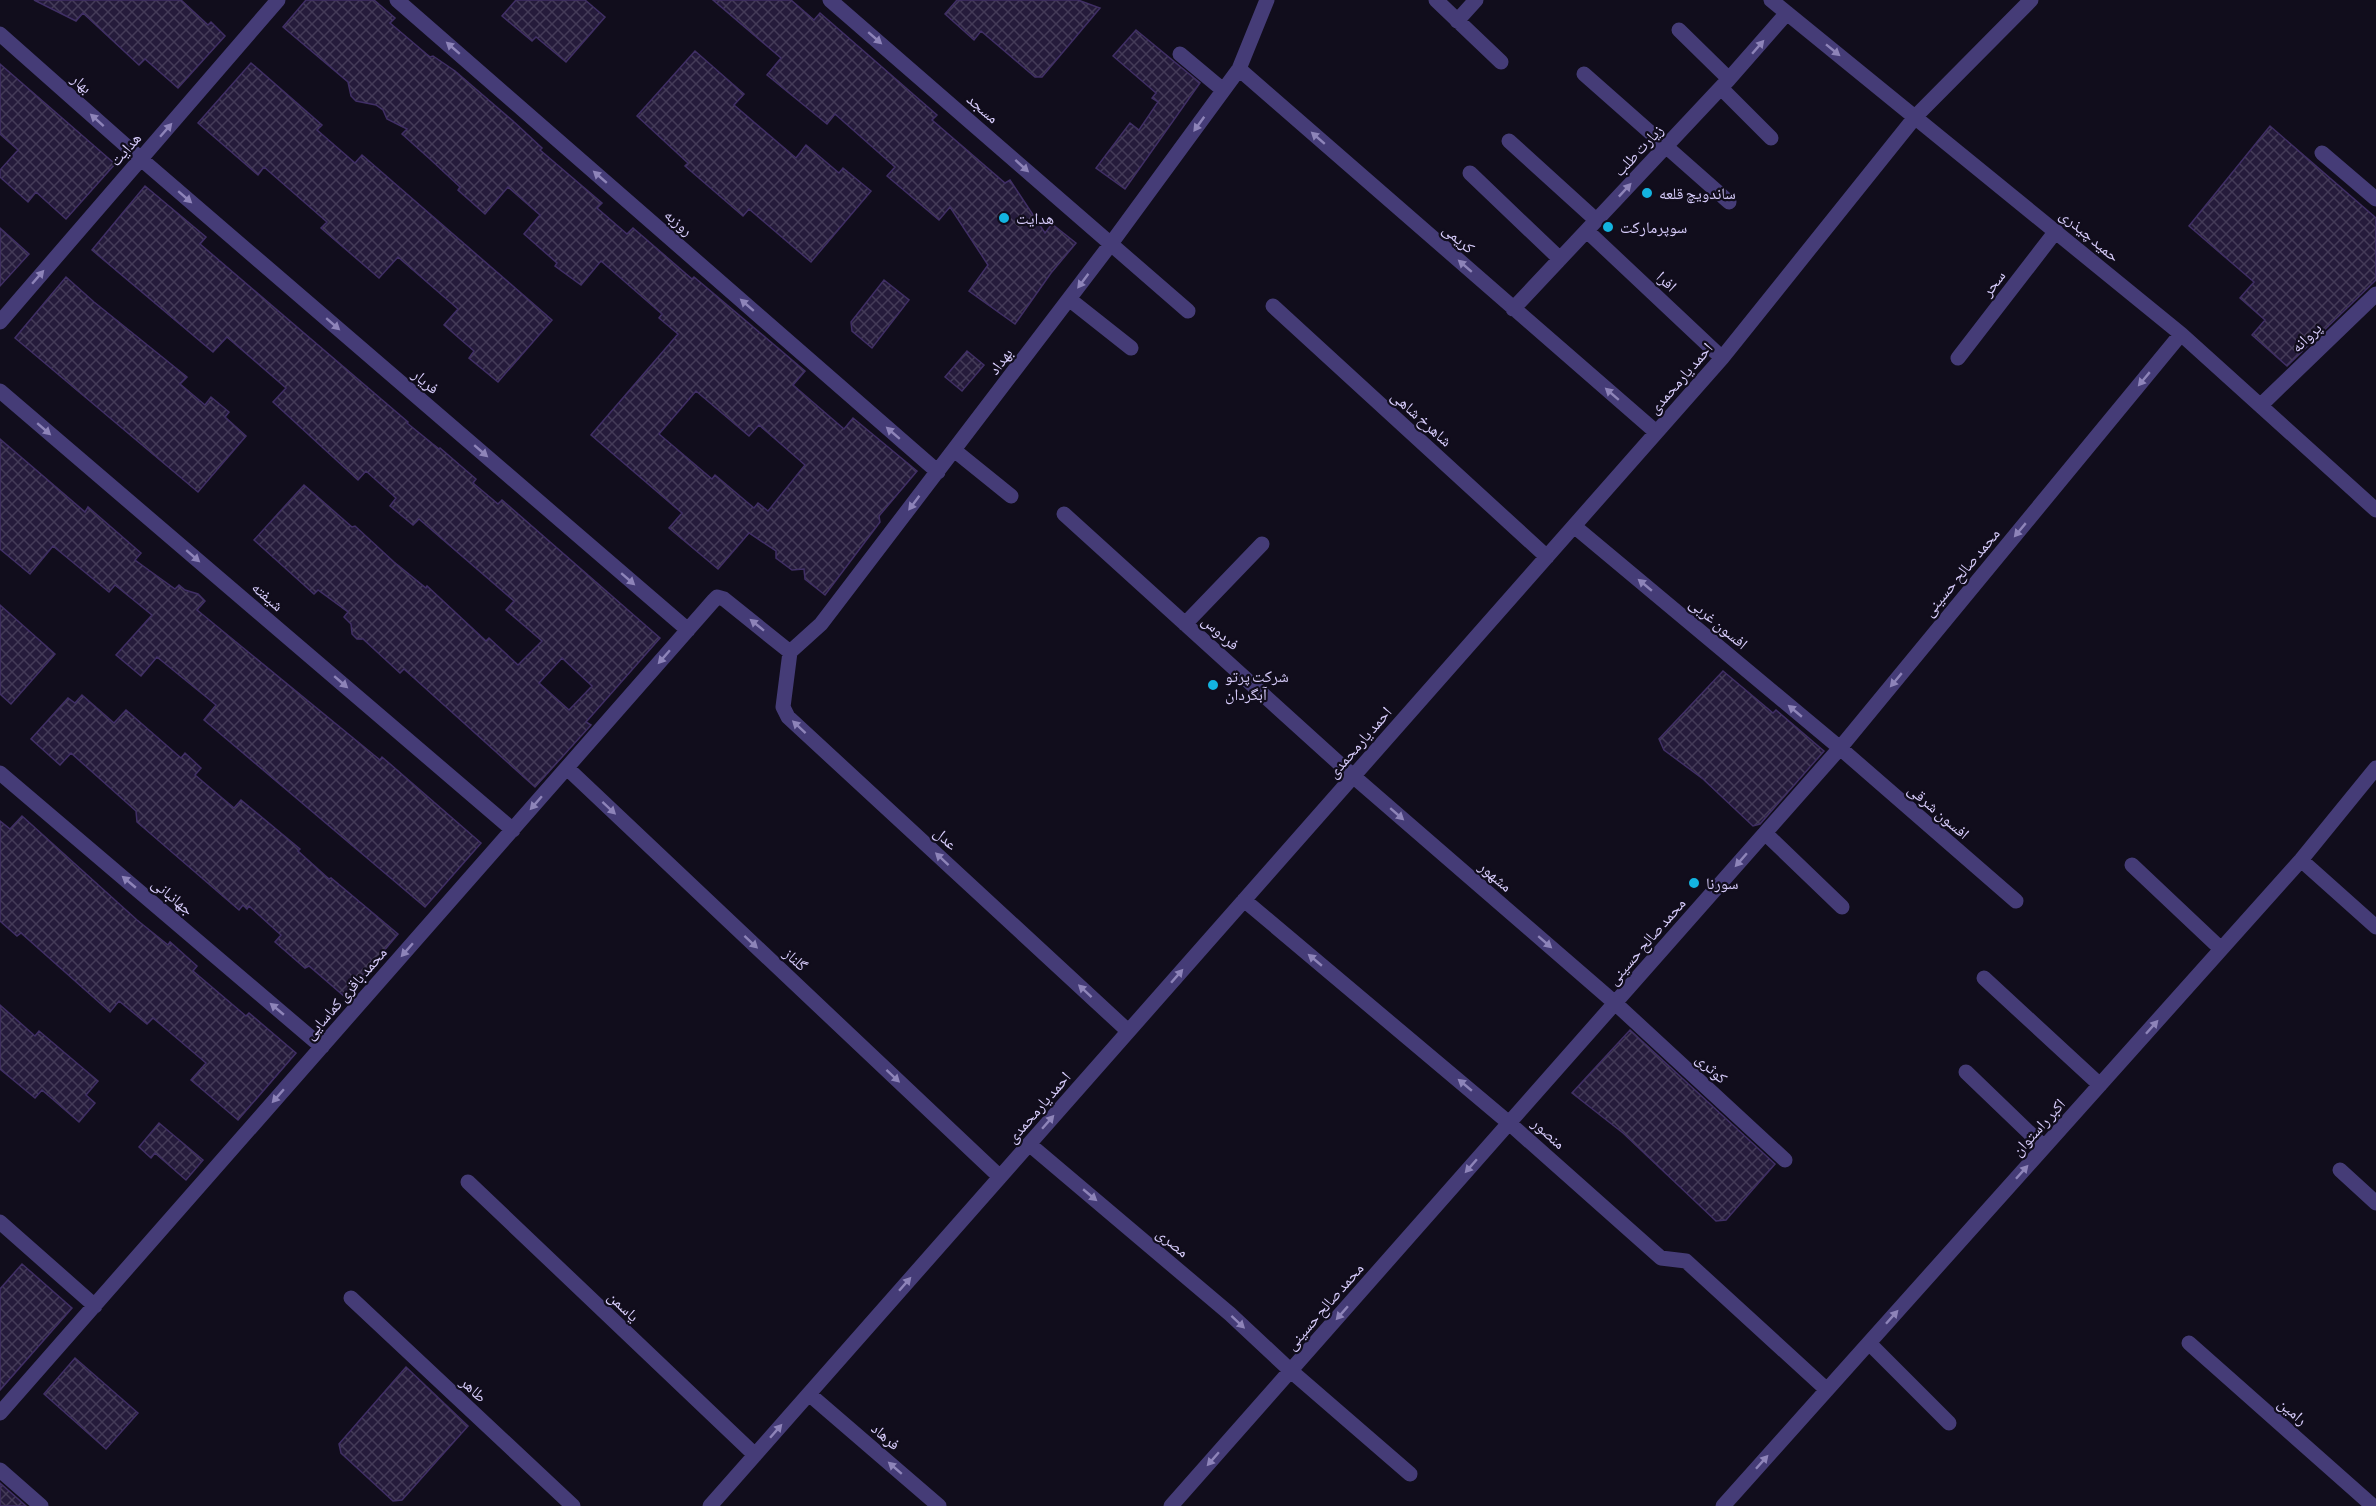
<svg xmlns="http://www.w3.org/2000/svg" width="2376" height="1506" font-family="'Asap Condensed','Noto Naskh Arabic',sans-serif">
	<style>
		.building { fill: url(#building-cross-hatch); stroke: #402f65; stroke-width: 1.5; fill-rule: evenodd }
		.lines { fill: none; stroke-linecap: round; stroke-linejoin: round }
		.minor { stroke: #453c77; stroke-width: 15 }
		.oneway { fill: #8e84b9 }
		.poi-dot { fill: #13b3e0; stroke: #110d1c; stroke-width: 2 }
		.labels { text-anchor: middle; stroke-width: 4.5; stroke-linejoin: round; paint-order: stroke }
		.street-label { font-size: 16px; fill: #d7ccfb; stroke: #110d1c }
		.poi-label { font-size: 16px; fill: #d7ccfb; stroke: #110d1c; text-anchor: start }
	</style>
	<defs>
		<pattern id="building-cross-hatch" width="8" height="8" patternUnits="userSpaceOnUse" patternTransform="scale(1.5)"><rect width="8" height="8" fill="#251b3b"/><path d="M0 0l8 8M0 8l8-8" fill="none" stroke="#443b58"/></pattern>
	</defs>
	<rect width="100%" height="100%" fill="#110d1c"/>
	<path class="building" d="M 34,0 L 181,0 L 208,25 L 211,22 L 225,36 L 178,88 L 145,59 L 139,65 L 83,13 L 76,21 Z
		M 306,0 L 374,0 L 395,18 L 390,23 L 430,57 L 433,56 L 455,71 L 513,121 L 542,148 L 540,150 L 602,203 L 597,208 L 627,234 L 633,228 L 692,279 L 694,277 L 805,371 L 793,385 L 844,429 L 853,418 L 917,471 L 879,516 L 880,522 L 825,595 L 805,579 L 804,569 L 792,570 L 776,558 L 776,551 L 749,533 L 718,569 L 669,528 L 682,513 L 591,435 L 678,334 L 659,318 L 662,314 L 601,261 L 581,285 L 555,266 L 557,263 L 524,234 L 540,215 L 508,187 L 485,214 L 458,190 L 460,187 L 431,160 L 402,134 L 407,129 L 387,119 L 383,110 L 376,105 L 356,101 L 351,96 L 348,82 L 283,27 ZM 696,391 L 749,436 L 759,425 L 805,465 L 768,511 L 758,503 L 754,508 L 715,475 L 712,479 L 659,434 Z
		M 516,0 L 585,0 L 605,17 L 566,62 L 536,37 L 532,41 L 502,16 Z
		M 713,0 L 791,0 L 814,20 L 820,13 L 937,115 L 932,120 L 1005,183 L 1010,180 L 1045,233 L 1052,224 L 1076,243 L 1051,273 L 1015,324 L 969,291 L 988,265 L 950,207 L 939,220 L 887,176 L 895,167 L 835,114 L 827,124 L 767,75 L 781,58 Z
		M 957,0 L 1078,0 L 1100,8 L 1042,77 L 1035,77 L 981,31 L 974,40 L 945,14 Z
		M 1136,30 L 1200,83 L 1125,189 L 1096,168 L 1130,123 L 1139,130 L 1158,102 L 1152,98 L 1156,93 L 1113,56 Z
		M 695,51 L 744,94 L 734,105 L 796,158 L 806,145 L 839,173 L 843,168 L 871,191 L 811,262 L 749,209 L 743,216 L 685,166 L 688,163 L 637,116 Z
		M 251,63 L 322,125 L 317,130 L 355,163 L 362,155 L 552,320 L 498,382 L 469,358 L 474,351 L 444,325 L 458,309 L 398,257 L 379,278 L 321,228 L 327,222 L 264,167 L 258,175 L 198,123 Z
		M 0,64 L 115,164 L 66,219 L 36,192 L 28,202 L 0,177 L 0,170 L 18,150 L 0,134 Z
		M 2270,126 L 2376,218 L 2376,280 L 2287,366 L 2252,335 L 2265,320 L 2240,298 L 2254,282 L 2189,226 Z
		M 145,186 L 206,237 L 200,244 L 408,422 L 407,423 L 439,449 L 440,448 L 476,479 L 473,483 L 498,504 L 502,500 L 660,638 L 586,722 L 591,725 L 535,787 L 404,669 L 400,673 L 363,639 L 357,639 L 352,634 L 351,624 L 344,617 L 348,612 L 318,590 L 314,594 L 254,540 L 304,485 L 352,527 L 355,526 L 394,562 L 426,588 L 427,586 L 486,641 L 489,638 L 518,665 L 542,641 L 506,610 L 514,601 L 419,519 L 413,525 L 390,506 L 396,498 L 366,471 L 358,480 L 273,402 L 286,388 L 227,337 L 213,352 L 92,250 ZM 562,658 L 592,686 L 569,710 L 539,683 Z
		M 0,228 L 29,254 L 0,286 Z
		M 66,277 L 94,302 L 187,377 L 180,384 L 205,405 L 211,397 L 229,412 L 225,417 L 246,436 L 198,492 L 15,338 Z
		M 884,280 L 909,300 L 872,348 L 852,331 L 851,322 Z
		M 967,351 L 984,365 L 962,391 L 945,377 Z
		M 0,439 L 85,512 L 88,507 L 141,553 L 135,560 L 150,571 L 175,589 L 179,585 L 185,590 L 198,594 L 205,601 L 197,610 L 380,760 L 382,757 L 481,843 L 425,907 L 204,720 L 216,705 L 157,657 L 141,676 L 116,655 L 152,615 L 115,585 L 109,592 L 53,546 L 30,574 L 0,549 Z
		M 0,605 L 55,654 L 11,704 L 0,694 Z
		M 1723,671 L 1773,713 L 1776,710 L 1824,751 L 1760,824 L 1753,826 L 1703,779 L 1664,750 L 1659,739 Z
		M 82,695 L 114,723 L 126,710 L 181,758 L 185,753 L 201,768 L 195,775 L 234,808 L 241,800 L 300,849 L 298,851 L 329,879 L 331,878 L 398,934 L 345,997 L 309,966 L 305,968 L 275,942 L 281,935 L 249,906 L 247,909 L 243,905 L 239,910 L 137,822 L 136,811 L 71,753 L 60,765 L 31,739 L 68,698 L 75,703 Z
		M 22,816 L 137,920 L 168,945 L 170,942 L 197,966 L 193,971 L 246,1016 L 249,1013 L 296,1053 L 238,1120 L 191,1080 L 206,1063 L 153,1018 L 147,1024 L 119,1001 L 110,1012 L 21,933 L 17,936 L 0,921 L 0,821 L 10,829 Z
		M 0,1005 L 35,1036 L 39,1031 L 98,1081 L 86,1095 L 95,1103 L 79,1122 L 42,1090 L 35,1098 L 0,1069 Z
		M 1630,1030 L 1775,1164 L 1726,1220 L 1716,1221 L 1623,1133 L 1572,1093 Z
		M 159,1123 L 203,1160 L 186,1180 L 155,1153 L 151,1158 L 139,1147 Z
		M 22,1264 L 72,1308 L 0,1390 L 0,1289 Z
		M 75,1358 L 138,1413 L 106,1449 L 44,1394 Z
		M 406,1367 L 468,1426 L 402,1500 L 393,1501 L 341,1453 L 339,1444 Z
		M 0,1483 L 26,1506 L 0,1506 Z"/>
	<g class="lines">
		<path class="minor" d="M 397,0 L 938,472
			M 830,0 L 1188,311
			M 1436,0 L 1501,62
			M 1771,0 L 2181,334 L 2376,510
			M 1457,21 L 1476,0
			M 1679,30 L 1729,79
			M 0,34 L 141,159 L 688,630
			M 1180,54 L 1223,90
			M 1239,69 L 1656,432
			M 1584,74 L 1729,202
			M 1721,88 L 1771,138
			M 1509,141 L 1596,220
			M 2322,153 L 2376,199
			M 1470,173 L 1560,259
			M 1587,231 L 1722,358
			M 1069,299 L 1131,348
			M 1273,306 L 1547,557
			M 1513,309 L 1729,79 L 1787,13
			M 0,322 L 278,0
			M 1958,358 L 2056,231
			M 0,391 L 513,830
			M 2261,405 L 2376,294
			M 954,450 L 1011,496
			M 1064,514 L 1353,776 L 1615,1003 L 1785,1160
			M 1574,526 L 1840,748 L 2016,901
			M 1185,624 L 1262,544
			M 790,652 L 783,707 L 788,717 L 1128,1031
			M 567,768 L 1000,1177
			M 0,773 L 322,1047
			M 1765,833 L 1842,907
			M 2301,860 L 2376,927
			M 2132,865 L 2221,949
			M 1244,900 L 1509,1123 L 1661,1258 L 1686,1261 L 1827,1390
			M 1984,978 L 2100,1085
			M 1966,1072 L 2044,1147
			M 1029,1144 L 1230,1314 L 1291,1371 L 1410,1474
			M 2340,1170 L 2376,1203
			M 468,1182 L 755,1455
			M 0,1222 L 95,1306
			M 351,1298 L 573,1506
			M 1869,1343 L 1949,1423
			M 2189,1343 L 2373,1506
			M 809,1394 L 939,1506
			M 0,1413 L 714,600 L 717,597 L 724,599 L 790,652 L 821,624 L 1110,245 L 1239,69 L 1267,0
			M 0,1470 L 41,1506
			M 710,1506 L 1722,358 L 1916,116 L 2031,0
			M 1171,1506 L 1840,748 L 2181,334
			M 1723,1506 L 2301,860 L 2376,768"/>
	</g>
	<defs><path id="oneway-solid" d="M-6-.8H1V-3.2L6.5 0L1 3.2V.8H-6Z" transform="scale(1.5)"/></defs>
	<g class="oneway">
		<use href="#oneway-solid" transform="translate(875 38) rotate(41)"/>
		<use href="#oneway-solid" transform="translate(1758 47) rotate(-49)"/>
		<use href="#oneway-solid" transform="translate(453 48) rotate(-139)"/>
		<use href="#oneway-solid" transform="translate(1833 50) rotate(39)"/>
		<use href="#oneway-solid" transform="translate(97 120) rotate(-138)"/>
		<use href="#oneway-solid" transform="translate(1199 124) rotate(126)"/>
		<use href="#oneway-solid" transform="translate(166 130) rotate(-49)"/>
		<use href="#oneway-solid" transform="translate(1318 138) rotate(-139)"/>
		<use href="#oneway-solid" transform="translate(1022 166) rotate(42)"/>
		<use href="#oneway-solid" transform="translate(600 177) rotate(-139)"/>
		<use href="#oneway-solid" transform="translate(1625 190) rotate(-47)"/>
		<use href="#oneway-solid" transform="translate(185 197) rotate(41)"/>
		<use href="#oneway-solid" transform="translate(1465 266) rotate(-139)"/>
		<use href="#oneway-solid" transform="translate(38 277) rotate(-49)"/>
		<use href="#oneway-solid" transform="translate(1083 281) rotate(127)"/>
		<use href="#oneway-solid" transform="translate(747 305) rotate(-139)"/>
		<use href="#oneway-solid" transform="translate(333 324) rotate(41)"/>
		<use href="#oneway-solid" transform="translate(2144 379) rotate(130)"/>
		<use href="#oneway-solid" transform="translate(1612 394) rotate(-139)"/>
		<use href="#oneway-solid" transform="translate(44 429) rotate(41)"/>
		<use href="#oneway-solid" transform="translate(893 433) rotate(-139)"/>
		<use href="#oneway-solid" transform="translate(481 451) rotate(41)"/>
		<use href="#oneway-solid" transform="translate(914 503) rotate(127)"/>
		<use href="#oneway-solid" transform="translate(2020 530) rotate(130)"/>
		<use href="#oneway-solid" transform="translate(193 556) rotate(41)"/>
		<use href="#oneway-solid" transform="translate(628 579) rotate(41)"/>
		<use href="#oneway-solid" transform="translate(1645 585) rotate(-140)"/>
		<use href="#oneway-solid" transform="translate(757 625) rotate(-141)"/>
		<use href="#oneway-solid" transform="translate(664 657) rotate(131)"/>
		<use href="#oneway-solid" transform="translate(1896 680) rotate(130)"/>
		<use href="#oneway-solid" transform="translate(341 682) rotate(41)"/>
		<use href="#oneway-solid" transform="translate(1795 711) rotate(-140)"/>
		<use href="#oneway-solid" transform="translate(799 727) rotate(-137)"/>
		<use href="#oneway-solid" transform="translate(536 803) rotate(131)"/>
		<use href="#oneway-solid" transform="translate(609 808) rotate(43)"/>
		<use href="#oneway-solid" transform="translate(1397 814) rotate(41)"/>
		<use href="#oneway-solid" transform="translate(942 859) rotate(-137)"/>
		<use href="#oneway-solid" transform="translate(1741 860) rotate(131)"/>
		<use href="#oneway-solid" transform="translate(129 882) rotate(-140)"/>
		<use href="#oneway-solid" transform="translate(751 942) rotate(43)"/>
		<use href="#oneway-solid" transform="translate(1545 942) rotate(41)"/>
		<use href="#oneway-solid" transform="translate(407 950) rotate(131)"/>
		<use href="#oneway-solid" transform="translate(1315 960) rotate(-140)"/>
		<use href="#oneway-solid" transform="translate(1177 976) rotate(-49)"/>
		<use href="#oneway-solid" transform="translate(1085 991) rotate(-137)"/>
		<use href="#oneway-solid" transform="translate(277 1009) rotate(-140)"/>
		<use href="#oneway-solid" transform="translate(2152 1027) rotate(-48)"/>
		<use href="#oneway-solid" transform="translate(893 1076) rotate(43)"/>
		<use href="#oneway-solid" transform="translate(1465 1085) rotate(-140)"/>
		<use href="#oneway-solid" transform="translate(278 1096) rotate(131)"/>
		<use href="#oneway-solid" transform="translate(1048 1122) rotate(-49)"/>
		<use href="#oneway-solid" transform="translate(1471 1166) rotate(131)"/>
		<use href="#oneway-solid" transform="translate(2022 1172) rotate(-48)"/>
		<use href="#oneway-solid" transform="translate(1090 1195) rotate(40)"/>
		<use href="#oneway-solid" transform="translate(905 1284) rotate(-49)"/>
		<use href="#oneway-solid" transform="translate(1342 1313) rotate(131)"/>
		<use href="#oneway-solid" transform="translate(1892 1317) rotate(-48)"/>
		<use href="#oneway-solid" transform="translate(1238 1322) rotate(43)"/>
		<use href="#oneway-solid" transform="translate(776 1431) rotate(-49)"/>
		<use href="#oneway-solid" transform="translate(1213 1459) rotate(131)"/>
		<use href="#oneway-solid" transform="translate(1762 1462) rotate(-48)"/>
		<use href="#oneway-solid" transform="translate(895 1468) rotate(-139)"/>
	</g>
	<g class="poi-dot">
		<circle cx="1647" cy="193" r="6"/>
		<circle cx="1004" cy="218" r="6"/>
		<circle cx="1608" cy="227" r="6"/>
		<circle cx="1213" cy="685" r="6"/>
		<circle cx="1694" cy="883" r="6"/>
	</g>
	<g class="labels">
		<g class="street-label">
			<text transform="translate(82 83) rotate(42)" y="6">بهار</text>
			<text transform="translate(983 108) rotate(41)" y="6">مسجد</text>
			<text transform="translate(125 149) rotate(-49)" y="6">هدایت</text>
			<text transform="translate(1638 150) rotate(-47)" y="6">زیارت طلب</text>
			<text transform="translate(679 222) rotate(41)" y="6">روزبه</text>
			<text transform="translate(2090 235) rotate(40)" y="6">حمید چیذری</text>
			<text transform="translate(1459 238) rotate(41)" y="6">کریمی</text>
			<text transform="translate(1667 281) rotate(43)" y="6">افرا</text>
			<text transform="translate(1993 283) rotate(-52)" y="6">سحر</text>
			<text transform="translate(2306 337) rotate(-44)" y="6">پروانه</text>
			<text transform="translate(1000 361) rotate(-53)" y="6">بهداد</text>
			<text transform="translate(1680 378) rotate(-49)" y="6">احمد یارمحمدی</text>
			<text transform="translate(426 381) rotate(41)" y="6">فریار</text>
			<text transform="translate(1422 418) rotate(42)" y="6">شاهرخ شاهی</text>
			<text transform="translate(1961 572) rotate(-50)" y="6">محمد صالح حسینی</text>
			<text transform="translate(268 596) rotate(41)" y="6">شیفته</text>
			<text transform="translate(1719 623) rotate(40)" y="6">افسون غربی</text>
			<text transform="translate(1221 632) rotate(42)" y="6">فردوس</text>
			<text transform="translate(1359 742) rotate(-49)" y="6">احمد یارمحمدی</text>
			<text transform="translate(1939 811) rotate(41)" y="6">افسون شرقی</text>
			<text transform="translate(946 838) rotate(43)" y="6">عدل</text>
			<text transform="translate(1496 876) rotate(41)" y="6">مشهور</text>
			<text transform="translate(173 896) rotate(40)" y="6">جهانبانی</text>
			<text transform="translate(1646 941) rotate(-49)" y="6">محمد صالح حسینی</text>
			<text transform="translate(796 959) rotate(43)" y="6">گلناز</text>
			<text transform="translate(345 993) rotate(-49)" y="6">محمد باقری کماسایی</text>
			<text transform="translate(1712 1068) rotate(43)" y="6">کوثری</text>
			<text transform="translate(1038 1107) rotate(-49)" y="6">احمد یارمحمدی</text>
			<text transform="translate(2038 1127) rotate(-48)" y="6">اکبر راستوان</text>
			<text transform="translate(1549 1133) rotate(42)" y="6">منصور</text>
			<text transform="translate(1173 1242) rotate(40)" y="6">مصری</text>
			<text transform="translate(624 1306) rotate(44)" y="6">یاسمن</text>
			<text transform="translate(1324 1306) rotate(-49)" y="6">محمد صالح حسینی</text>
			<text transform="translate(474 1389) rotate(43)" y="6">طاهر</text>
			<text transform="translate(2293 1411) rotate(41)" y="6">رامین</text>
			<text transform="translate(886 1436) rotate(41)" y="6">فرهاد</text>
		</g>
		<g class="poi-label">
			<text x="1659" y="199">ساندویچ قلعه</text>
			<text x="1016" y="224">هدایت</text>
			<text x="1620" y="233">سوپرمارکت</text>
			<text x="1225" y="682">شرکت پرتو<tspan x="1225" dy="18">آبگردان</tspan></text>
			<text x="1706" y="889">سورنا</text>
		</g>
	</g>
</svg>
